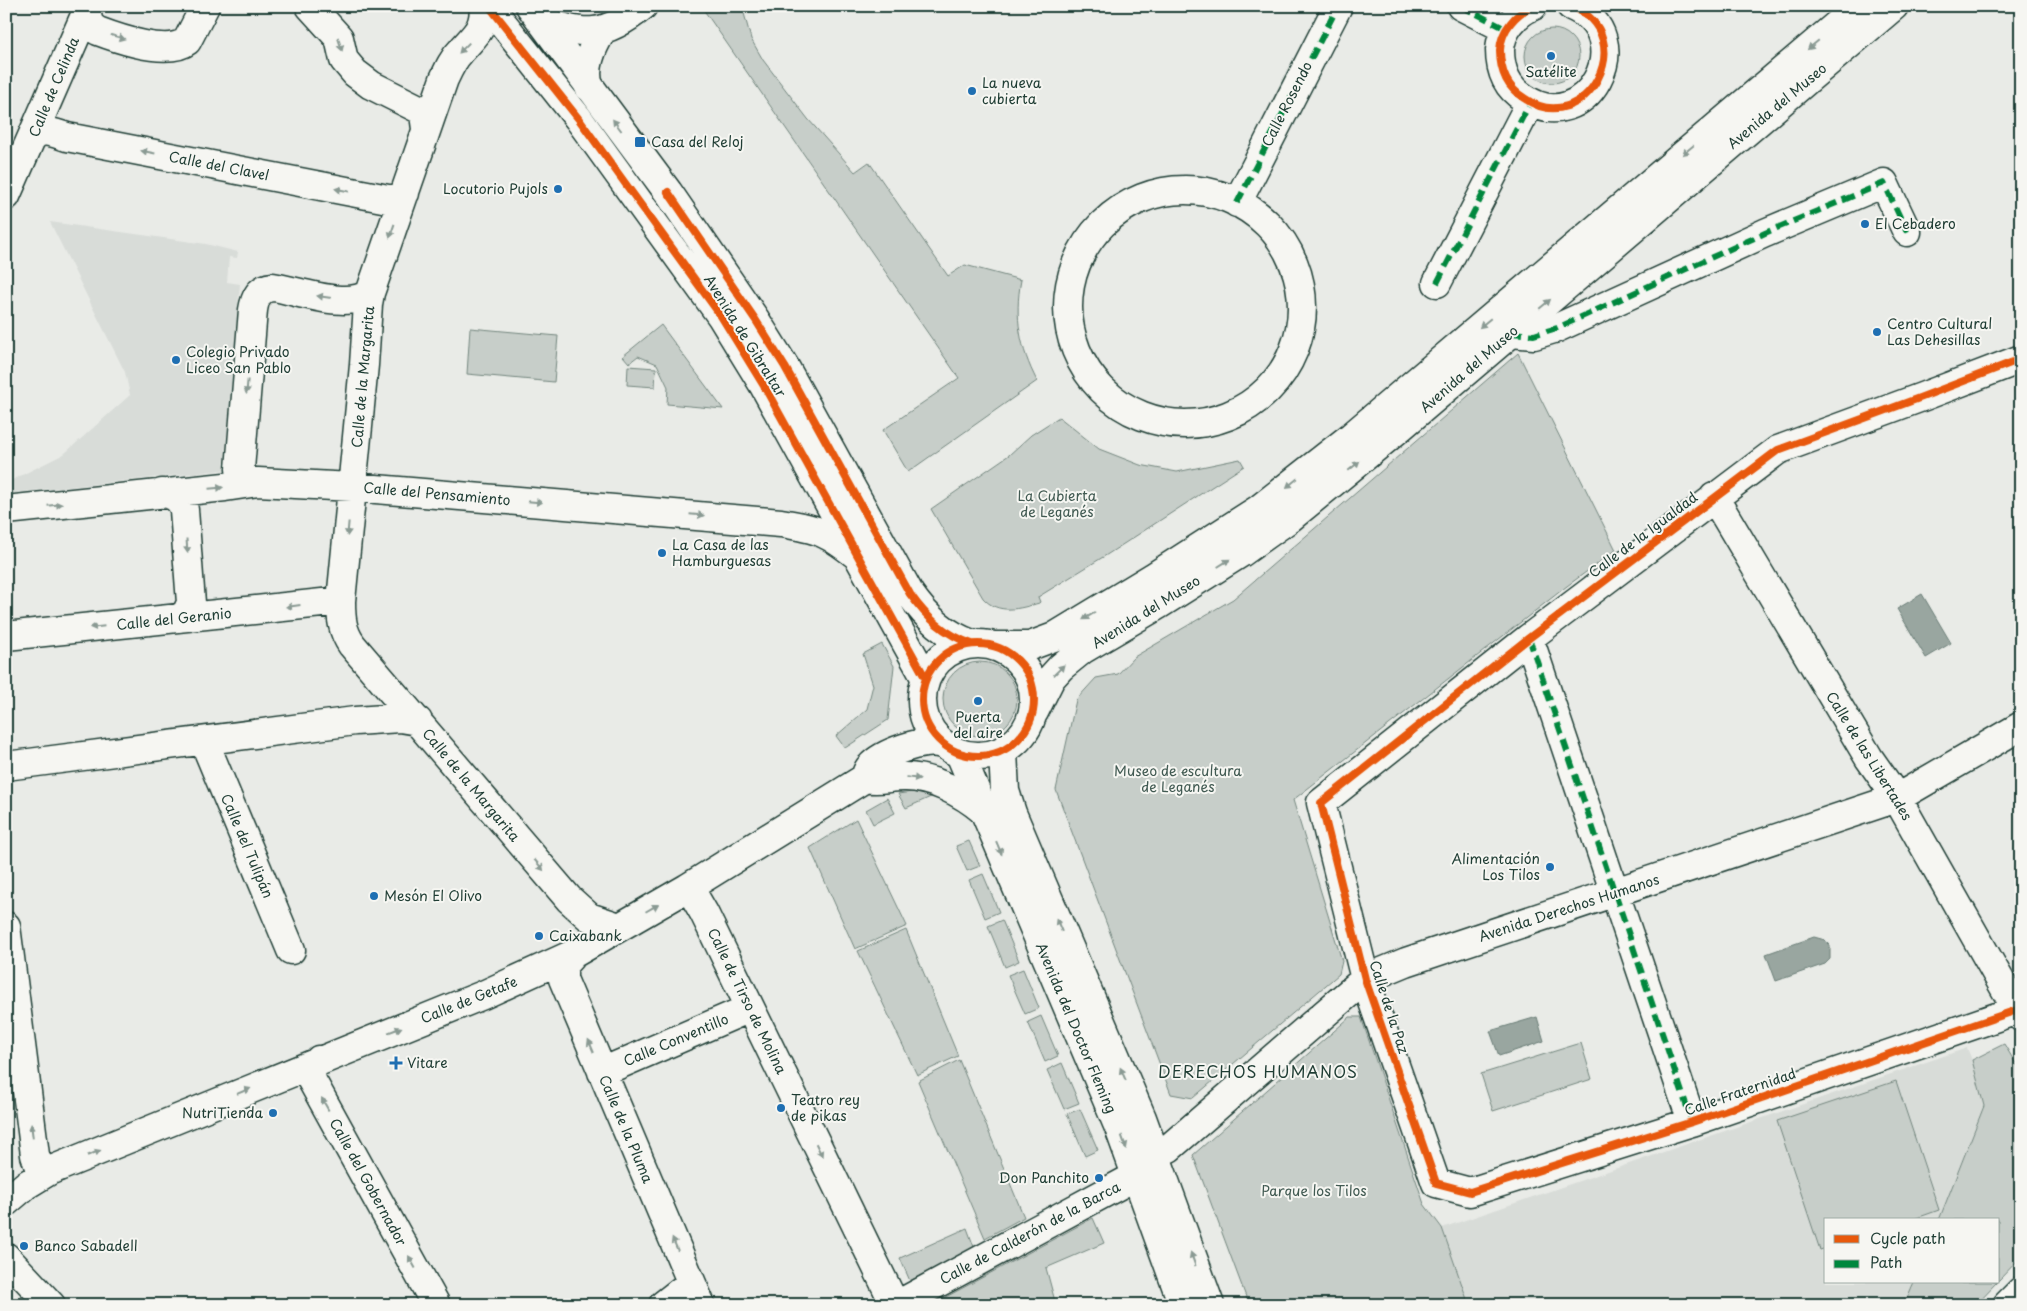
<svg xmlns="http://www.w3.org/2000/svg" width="2027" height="1311" font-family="'Playpen Sans',sans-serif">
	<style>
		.built { fill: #d8dcd8 }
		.green { fill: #c7cec9; stroke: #73867e }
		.water { fill: #99a6a0; stroke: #687c75 }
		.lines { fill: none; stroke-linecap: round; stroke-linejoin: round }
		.minor-casing { stroke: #1f3d34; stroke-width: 31 }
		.major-casing { stroke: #1f3d34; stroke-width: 31 }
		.highway-casing { stroke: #1f3d34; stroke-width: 31 }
		.minor { stroke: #f6f6f2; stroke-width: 28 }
		.major { stroke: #f6f6f2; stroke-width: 28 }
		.highway { stroke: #f6f6f2; stroke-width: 28 }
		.quiet { stroke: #00873e; stroke-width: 6; stroke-dasharray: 12 6; stroke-linecap: butt }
		.cycleway-casing { stroke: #f6f6f2; stroke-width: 11 }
		.cycleway { stroke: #e8590c; stroke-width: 8 }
		.oneway { fill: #8a9a93 }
		.poi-dot { fill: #1f6fb2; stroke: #f6f6f2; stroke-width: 2 }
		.labels { text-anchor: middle; stroke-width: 4; stroke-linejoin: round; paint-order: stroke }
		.poi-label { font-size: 14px; fill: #1f3d34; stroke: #f6f6f2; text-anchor: start }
		.street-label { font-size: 14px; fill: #1f3d34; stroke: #f6f6f2 }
		.park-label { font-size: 14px; fill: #415a52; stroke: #f6f6f2 }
		.quarter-label { font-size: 16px; letter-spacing: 1px; fill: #1f3d34; stroke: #f6f6f2 }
	</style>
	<rect width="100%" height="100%" fill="#e9ebe7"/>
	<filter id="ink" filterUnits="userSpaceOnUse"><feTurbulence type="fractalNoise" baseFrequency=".02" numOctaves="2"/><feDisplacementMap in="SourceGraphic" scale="10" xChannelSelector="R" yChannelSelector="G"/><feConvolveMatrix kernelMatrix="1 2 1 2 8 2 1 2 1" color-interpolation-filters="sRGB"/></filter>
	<g filter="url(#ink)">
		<path class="built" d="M 50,222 L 206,244 L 238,252 L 237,258 L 229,257 L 227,282 L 240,284 L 224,470 L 6,494 L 6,483 L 64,454 L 130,395 L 125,372 Z
			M 1967,1048 L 1972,1060 L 1984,1106 L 1939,1220 L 1826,1220 L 1826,1282 L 1914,1282 L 1904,1305 L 1469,1305 L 1442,1228 Z"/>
		<path class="green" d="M 701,6 L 742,6 L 751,39 L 763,60 L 808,119 L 855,172 L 869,162 L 948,276 L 965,265 L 1021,280 C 1014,317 1020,348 1037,381 L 908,472 L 883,430 L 959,378 Z
			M1525 56a27 27 0 1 1 54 0a27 27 0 1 1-54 0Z
			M 661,325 L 723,409 L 667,404 L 668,387 L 657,364 L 638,356 L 629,363 L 623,356 Z
			M 470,328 L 558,336 L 554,382 L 467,374 Z
			M 1518,353 L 1616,550 L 1567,586 L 1293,800 L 1342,961 L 1339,974 L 1193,1098 L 1171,1094 L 1056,790 L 1076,700 L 1096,678 L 1118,674 L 1134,657 L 1233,599 Z
			M 628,366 L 656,368 L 655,387 L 627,385 Z
			M 1059,417 L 1099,449 L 1140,465 L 1177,472 L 1240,459 L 1244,466 L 1108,554 L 1038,597 L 1040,602 L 1039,603 C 1019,609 998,615 983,598 L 931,509 L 1009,455 L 1031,435 Z
			M 882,644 L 894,666 L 888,720 L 845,748 L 836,736 L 867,709 L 873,685 L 863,654 Z
			M943 699a37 37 0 1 1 74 0a37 37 0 1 1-74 0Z
			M 912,792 L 933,796 L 906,808 L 898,794 Z
			M 887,798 L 895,813 L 873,824 L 866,810 Z
			M 856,819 L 907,926 L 855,949 L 810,848 Z
			M 969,841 L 980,866 L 967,871 L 956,846 Z
			M 983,874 L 999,912 L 985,918 L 969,880 Z
			M 1002,920 L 1019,961 L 1005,967 L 988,926 Z
			M 906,930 L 958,1056 L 917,1075 L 858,951 Z
			M 1023,969 L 1039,1008 L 1025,1014 L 1008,975 Z
			M 1041,1016 L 1058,1056 L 1045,1062 L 1028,1022 Z
			M 1350,1017 L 1361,1017 L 1424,1204 L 1442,1228 L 1469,1305 L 1249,1305 L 1193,1155 Z
			M 1581,1043 L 1592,1079 L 1493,1111 L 1481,1074 Z
			M 2004,1044 L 2021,1072 L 2021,1257 L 1998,1281 L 1998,1220 L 1939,1220 L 1984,1106 L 1972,1060 Z
			M 959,1060 L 1024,1217 L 985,1238 L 918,1081 Z
			M 1062,1063 L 1079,1103 L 1064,1109 L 1047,1070 Z
			M 1896,1081 L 1939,1210 L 1911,1220 L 1826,1220 L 1826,1248 L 1820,1250 L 1777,1121 Z
			M 1080,1109 L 1098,1150 L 1085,1156 L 1067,1114 Z
			M 1093,1218 L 1104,1243 L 1046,1268 L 1056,1305 L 931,1305 Z
			M 967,1228 L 974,1247 L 910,1281 L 900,1258 Z
			M 1914,1282 L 1997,1282 L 1975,1305 L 1904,1305 Z
			M 1472,1300 L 1542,1305 L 1474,1305 Z"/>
		<path class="water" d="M 1922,594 L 1951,643 L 1926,658 L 1897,609 Z
			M 1814,937 L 1825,940 L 1830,945 L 1830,959 L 1825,964 L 1776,981 L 1766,954 Z
			M 1537,1017 L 1544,1041 L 1499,1056 L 1490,1031 Z"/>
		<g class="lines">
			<defs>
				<path id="minor" d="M 310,6 L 339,38 L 344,60 L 355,73 L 371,85 L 419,109 L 424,114 L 426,129
					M 484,6 C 484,31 475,34 461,51 C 453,59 449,68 444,79 L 370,293 L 368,304 L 364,365 L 341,601 C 341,618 342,631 352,645 L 569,899 L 589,917 L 619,927
					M 1461,6 L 1506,29
					M 1533,6 C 1516,13 1501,30 1500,50 C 1500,70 1506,87 1524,98 C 1585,141 1643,36 1571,6
					M 88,8 C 86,18 88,26 98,31 C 119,39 168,56 187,41 L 205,6
					M 541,20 C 585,37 605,37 643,6
					M 589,87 C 583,67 592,48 602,31
					M 33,137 C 42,126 56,134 67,137 L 388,199 L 400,198 L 405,193
					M1068 307a117 117 0 1 1 234 0a117 117 0 1 1-234 0Z
					M 6,196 L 89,6
					M 1237,203 L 1338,6
					M 1437,283 L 1530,103
					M 1511,333 L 1534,335 L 1557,328 L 1765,233 L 1884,183 L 1907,232
					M 255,482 L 245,479 L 240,469 L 253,310 C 255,297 259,288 273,287 C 299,291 348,310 370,293
					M 162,493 C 174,494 181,499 184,510 L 191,603 L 186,614 L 179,618
					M 1714,497 L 1869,758 L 1897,798 L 2021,1017
					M 6,510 L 225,487 L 258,482 L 352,487 L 781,523 C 820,529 829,533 860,558
					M 6,636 L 341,601
					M 1529,638 L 1692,1122
					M 204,741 L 291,950
					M 6,766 L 355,721 L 400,718 L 418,721
					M 865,778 C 879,781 889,777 903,777 C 931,776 963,793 984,811
					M 689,887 L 704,913 L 895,1305
					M 6,926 L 35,1155 L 39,1167 L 49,1171
					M 573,954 L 563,965 L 563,979 L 701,1305
					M 2017,1010 L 1692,1122 L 1470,1192 L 1436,1183 L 1365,979 L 1321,803 L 1529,638 L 1778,450 L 1922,397 L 2021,359
					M 319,1060 L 311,1070 L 311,1079 L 436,1305
					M 602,1072 L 750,1008
					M 1156,1154 L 1169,1148 L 1365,979 L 1406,962 L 1897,798 L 2021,726
					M 6,1202 L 26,1185 L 49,1171 L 483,995 L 573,954 L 689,887 L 865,778 C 866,775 867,770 870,767 C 882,753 924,738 942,744
					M 663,1305 L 691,1283
					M 897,1305 L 1136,1176
					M 2007,1305 L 2021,1291"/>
				<path id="major" d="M 489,6 L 578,118 L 721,316 L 764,386 L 926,679
					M 530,6 L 668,192 L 755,319 L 785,367 L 910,594 C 927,618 944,634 972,644
					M922 700a56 56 0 1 1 112 0a56 56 0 1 1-112 0Z
					M 995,646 L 1030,646 L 1054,637 L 1153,577 L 1259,509 L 1352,436 L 1859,6
					M 1034,712 L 1051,678 L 1061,667 L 1082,650 L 1160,604 L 1241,553 L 1290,518 L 1402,426 L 1894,6
					M 1003,752 L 1005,791 L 1012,813 L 1142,1118 L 1210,1305
					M 960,754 L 1119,1128 L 1183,1305"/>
				<path id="highway" d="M 6,1257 L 51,1305"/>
			</defs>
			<use href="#minor" class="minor-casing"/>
			<use href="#major" class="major-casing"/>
			<use href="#highway" class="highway-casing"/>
			<use href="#minor" class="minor"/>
			<use href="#major" class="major"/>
			<use href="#highway" class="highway"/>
			<path class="quiet" d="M 1461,6 L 1506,29
				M 1237,203 L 1338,6
				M 1437,283 L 1530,103
				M 1511,333 L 1534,335 L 1557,328 L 1765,233 L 1884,183 L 1907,232
				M 1529,638 L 1692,1122"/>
			<defs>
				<path id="cycleway" d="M 489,6 L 578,118 L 721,316 L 764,386 L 926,679
					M 1533,6 C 1516,13 1501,30 1500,50 C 1500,70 1506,87 1524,98 C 1585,141 1643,36 1571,6
					M 668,192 L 755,319 L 785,367 L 910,594 C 927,618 944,634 972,644
					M922 700a56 56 0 1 1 112 0a56 56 0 1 1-112 0Z
					M 2017,1010 L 1692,1122 L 1470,1192 L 1436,1183 L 1365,979 L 1321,803 L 1529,638 L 1778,450 L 1922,397 L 2021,359"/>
			</defs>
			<use href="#cycleway" class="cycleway-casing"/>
			<use href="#cycleway" class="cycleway"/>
		</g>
		<defs><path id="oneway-solid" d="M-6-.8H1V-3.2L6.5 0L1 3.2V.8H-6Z" transform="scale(1.25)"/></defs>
		<g class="oneway">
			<use href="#oneway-solid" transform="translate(118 37) rotate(16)"/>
			<use href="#oneway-solid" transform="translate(340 44) rotate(72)"/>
			<use href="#oneway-solid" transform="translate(1813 45) rotate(140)"/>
			<use href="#oneway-solid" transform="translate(464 48) rotate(134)"/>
			<use href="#oneway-solid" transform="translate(617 125) rotate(-127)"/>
			<use href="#oneway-solid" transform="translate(1688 150) rotate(140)"/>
			<use href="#oneway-solid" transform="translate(148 152) rotate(-169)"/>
			<use href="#oneway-solid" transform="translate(342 190) rotate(-169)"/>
			<use href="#oneway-solid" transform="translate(392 231) rotate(109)"/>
			<use href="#oneway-solid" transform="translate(324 297) rotate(-172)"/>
			<use href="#oneway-solid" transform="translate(1545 304) rotate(-40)"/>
			<use href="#oneway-solid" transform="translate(1485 323) rotate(140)"/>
			<use href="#oneway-solid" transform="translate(247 387) rotate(95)"/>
			<use href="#oneway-solid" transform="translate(1354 466) rotate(-40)"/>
			<use href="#oneway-solid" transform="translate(1292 483) rotate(141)"/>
			<use href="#oneway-solid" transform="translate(216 488) rotate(-5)"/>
			<use href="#oneway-solid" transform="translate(535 502) rotate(5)"/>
			<use href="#oneway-solid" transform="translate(55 505) rotate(-6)"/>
			<use href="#oneway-solid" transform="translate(697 515) rotate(5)"/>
			<use href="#oneway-solid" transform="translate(348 529) rotate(95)"/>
			<use href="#oneway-solid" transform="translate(187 546) rotate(86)"/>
			<use href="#oneway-solid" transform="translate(1224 563) rotate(-32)"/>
			<use href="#oneway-solid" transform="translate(293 606) rotate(173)"/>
			<use href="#oneway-solid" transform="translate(1089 616) rotate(149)"/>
			<use href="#oneway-solid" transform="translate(97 627) rotate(174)"/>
			<use href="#oneway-solid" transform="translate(1059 670) rotate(-45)"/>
			<use href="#oneway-solid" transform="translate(913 778) rotate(7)"/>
			<use href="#oneway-solid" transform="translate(999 848) rotate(67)"/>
			<use href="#oneway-solid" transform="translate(539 865) rotate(50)"/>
			<use href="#oneway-solid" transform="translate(652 908) rotate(-30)"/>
			<use href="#oneway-solid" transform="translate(1059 925) rotate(-113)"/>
			<use href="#oneway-solid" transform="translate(395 1030) rotate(-21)"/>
			<use href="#oneway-solid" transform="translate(591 1046) rotate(-113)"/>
			<use href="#oneway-solid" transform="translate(1123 1074) rotate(-113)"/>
			<use href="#oneway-solid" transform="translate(244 1091) rotate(-22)"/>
			<use href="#oneway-solid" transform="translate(325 1104) rotate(-119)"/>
			<use href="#oneway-solid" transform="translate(32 1131) rotate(-97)"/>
			<use href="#oneway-solid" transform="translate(1124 1142) rotate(70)"/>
			<use href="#oneway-solid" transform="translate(819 1150) rotate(64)"/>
			<use href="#oneway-solid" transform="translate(94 1153) rotate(-22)"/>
			<use href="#oneway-solid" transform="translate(675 1244) rotate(-113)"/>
			<use href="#oneway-solid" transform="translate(1193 1259) rotate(-110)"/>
			<use href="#oneway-solid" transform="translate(412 1262) rotate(-119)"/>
		</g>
	</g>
	<g class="poi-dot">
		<circle cx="1551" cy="56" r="5"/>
		<circle cx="972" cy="91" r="5"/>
		<rect x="634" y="136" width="12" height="12" rx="2.5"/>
		<circle cx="558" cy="189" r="5"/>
		<circle cx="1865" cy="224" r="5"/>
		<circle cx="1877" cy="332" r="5"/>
		<circle cx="176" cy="360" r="5"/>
		<circle cx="662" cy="553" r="5"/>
		<circle cx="978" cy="701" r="5"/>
		<circle cx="1550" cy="867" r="5"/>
		<circle cx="374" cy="896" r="5"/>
		<circle cx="539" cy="936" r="5"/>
		<path d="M393.5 1055.5h5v5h5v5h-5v5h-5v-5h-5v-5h5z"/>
		<circle cx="781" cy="1108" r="5"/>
		<circle cx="273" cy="1113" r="5"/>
		<circle cx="1099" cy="1178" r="5"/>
		<circle cx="24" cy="1246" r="5"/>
	</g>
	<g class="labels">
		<g class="poi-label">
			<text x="1551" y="77" text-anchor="middle">Satélite</text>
			<text x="982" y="88">La nueva<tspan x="982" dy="16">cubierta</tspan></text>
			<text x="651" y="147">Casa del Reloj</text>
			<text x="548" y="194" text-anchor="end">Locutorio Pujols</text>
			<text x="1875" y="229">El Cebadero</text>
			<text x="1887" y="329">Centro Cultural<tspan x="1887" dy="16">Las Dehesillas</tspan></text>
			<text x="186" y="357">Colegio Privado<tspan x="186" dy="16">Liceo San Pablo</tspan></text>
			<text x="672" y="550">La Casa de las<tspan x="672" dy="16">Hamburguesas</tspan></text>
			<text x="978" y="722" text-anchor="middle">Puerta<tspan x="978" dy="16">del aire</tspan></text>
			<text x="1540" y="864" text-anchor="end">Alimentación<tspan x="1540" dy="16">Los Tilos</tspan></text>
			<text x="384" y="901">Mesón El Olivo</text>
			<text x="549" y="941">Caixabank</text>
			<text x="407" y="1068">Vitare</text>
			<text x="791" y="1105">Teatro rey<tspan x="791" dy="16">de pikas</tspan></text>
			<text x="263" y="1118" text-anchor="end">NutriTienda</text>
			<text x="1089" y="1183" text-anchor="end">Don Panchito</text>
			<text x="34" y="1251">Banco Sabadell</text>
		</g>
		<g class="street-label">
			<text transform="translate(54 87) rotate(-67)" y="5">Calle de Celinda</text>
			<text transform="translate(1287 104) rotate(-63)" y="5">Calle Rosendo</text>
			<text transform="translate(1777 106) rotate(-40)" y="5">Avenida del Museo</text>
			<text transform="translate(219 166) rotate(11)" y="5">Calle del Clavel</text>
			<text transform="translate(745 336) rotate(58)" y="5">Avenida de Gibraltar</text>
			<text transform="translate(1469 369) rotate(-41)" y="5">Avenida del Museo</text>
			<text transform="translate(363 377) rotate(-85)" y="5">Calle de la Margarita</text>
			<text transform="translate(437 494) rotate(5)" y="5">Calle del Pensamiento</text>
			<text transform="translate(1643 535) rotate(-37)" y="5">Calle de la Igualdad</text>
			<text transform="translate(1146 612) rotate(-32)" y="5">Avenida del Museo</text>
			<text transform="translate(174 619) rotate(-6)" y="5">Calle del Geranio</text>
			<text transform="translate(1869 756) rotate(58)" y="5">Calle de las Libertades</text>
			<text transform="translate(471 785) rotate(50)" y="5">Calle de la Margarita</text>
			<text transform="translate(247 846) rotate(67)" y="5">Calle del Tulipán</text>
			<text transform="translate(1569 908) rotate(-18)" y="5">Avenida Derechos Humanos</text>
			<text transform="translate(469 1000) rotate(-22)" y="5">Calle de Getafe</text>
			<text transform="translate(747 1001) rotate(64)" y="5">Calle de Tirso de Molina</text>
			<text transform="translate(1389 1007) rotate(72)" y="5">Calle de la Paz</text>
			<text transform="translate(1076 1028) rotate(67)" y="5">Avenida del Doctor Fleming</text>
			<text transform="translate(676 1040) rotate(-23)" y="5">Calle Conventillo</text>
			<text transform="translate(1740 1092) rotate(-19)" y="5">Calle Fraternidad</text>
			<text transform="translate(626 1129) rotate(67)" y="5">Calle de la Pluma</text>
			<text transform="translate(368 1182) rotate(61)" y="5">Calle del Gobernador</text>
			<text transform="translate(1030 1233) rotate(-28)" y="5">Calle de Calderón de la Barca</text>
		</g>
		<g class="park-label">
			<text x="1057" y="501">La Cubierta<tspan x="1057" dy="16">de Leganés</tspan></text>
			<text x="1178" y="776">Museo de escultura<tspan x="1178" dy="16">de Leganés</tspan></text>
			<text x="1314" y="1196">Parque los Tilos</text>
		</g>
		<g class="quarter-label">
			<text x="1258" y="1078">DERECHOS HUMANOS</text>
		</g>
	</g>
	<rect width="2027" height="1311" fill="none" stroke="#f6f6f2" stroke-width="25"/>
	<rect x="12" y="12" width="2002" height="1286" fill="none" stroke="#1f3d34" stroke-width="2" filter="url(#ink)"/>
	<rect x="1824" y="1218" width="175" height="65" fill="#f6f6f2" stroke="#a0aca6"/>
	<rect x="1834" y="1235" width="25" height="8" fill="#e8590c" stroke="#a0aca6"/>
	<text x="1870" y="1244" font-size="15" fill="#1f3d34">Cycle path</text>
	<rect x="1834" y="1260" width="25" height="8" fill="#00873e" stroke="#a0aca6"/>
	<text x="1870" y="1268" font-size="15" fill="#1f3d34">Path</text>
</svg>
